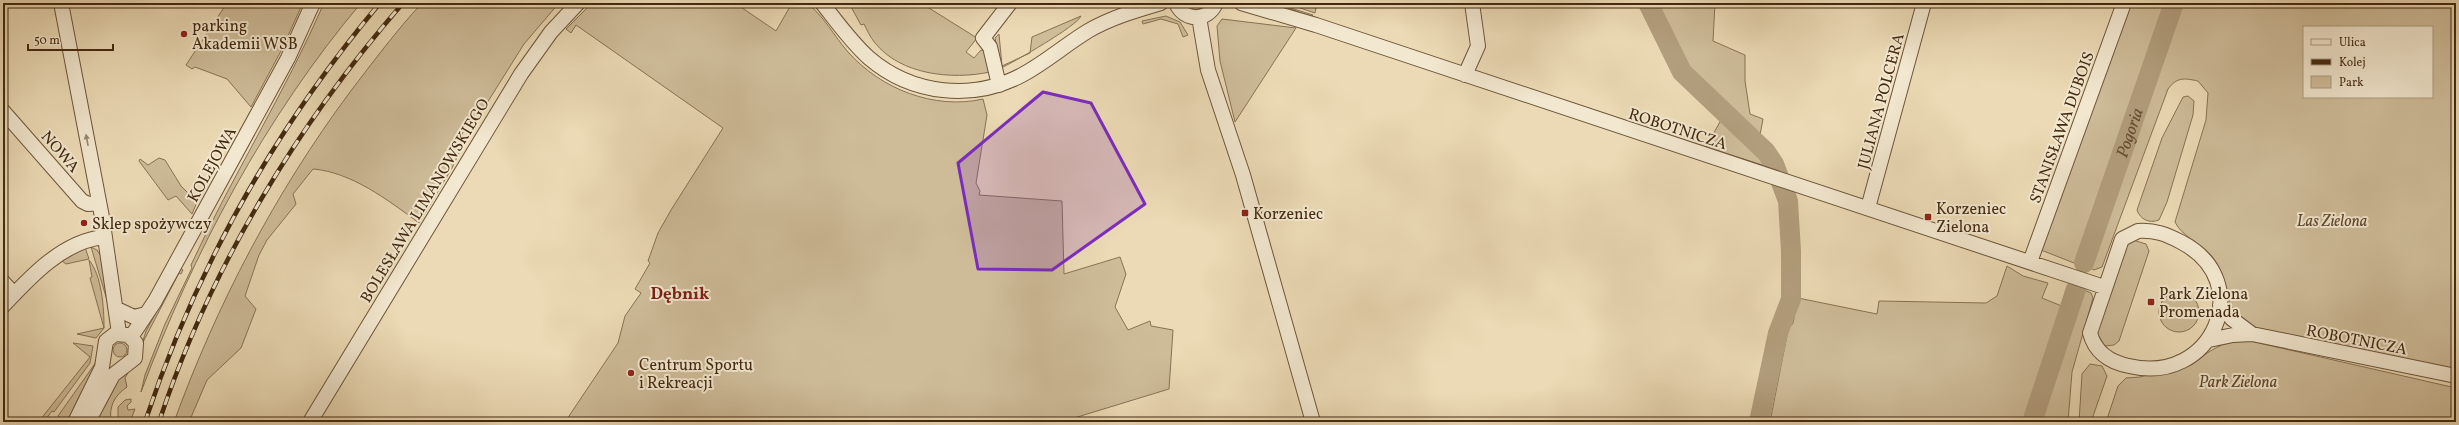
<svg xmlns="http://www.w3.org/2000/svg" width="2459" height="425" font-family="Vollkorn,serif">
	<style>
		.green { fill: #cebc99; stroke: #887254; fill-rule: evenodd }
		.lines { fill: none; stroke-linecap: round; stroke-linejoin: round }
		.river { stroke: #b29e7d; stroke-width: 20 }
		.minor-casing { stroke: #6d5538; stroke-width: 16 }
		.minor { stroke: #f2e7cf; stroke-width: 14 }
		.rail-casing { stroke: #43290f; stroke-width: 4.5 }
		.rail { stroke: #f2e7cf; stroke-width: 3; stroke-dasharray: 9; stroke-linecap: butt }
		.oneway { fill: #9a886f }
		.marked { fill: #7b2cbf; fill-opacity: 0.2; stroke: #7b2cbf; stroke-width: 3; stroke-linejoin: round }
		.poi-dot { fill: #8f2418; stroke: #f2e7cf; stroke-width: 1.5 }
		.labels { text-anchor: middle; stroke-width: 4; stroke-linejoin: round; paint-order: stroke }
		.poi-label { font-size: 16px; fill: #43290f; stroke: #f2e7cf; text-anchor: start }
		.street-label { font-size: 16px; fill: #43290f; stroke: #f2e7cf }
		.park-label { font-size: 16px; font-style: italic; fill: #5f462b; stroke: #f2e7cf }
		.water-label { font-size: 17px; font-style: italic; fill: #644c30; stroke: #f2e7cf }
		.neighbourhood-label { font-size: 17px; font-weight: bold; fill: #7a1f14; stroke: #f2e7cf }
	</style>
	<rect width="100%" height="100%" fill="#ebdab5"/>
	<filter id="stains"><feTurbulence type="fractalNoise" baseFrequency=".005" numOctaves="4"/><feColorMatrix values="0 0 0 0 .2 0 0 0 0 .09 0 0 0 0 .02 0 0 0 .5 -.17"/></filter>
	<radialGradient id="worn" r=".72"><stop offset=".6" stop-color="#630" stop-opacity="0"/><stop offset="1" stop-color="#630" stop-opacity=".3"/></radialGradient>
	<path class="green" d="M 227,3 L 302,5 L 281,51 L 251,107 L 227,79 L 195,67 L 192,69 L 186,65 Z
		M 324,3 L 361,3 C 265,117 193,253 141,392 L 145,375 L 165,324 L 192,268 L 191,265 C 232,176 285,93 324,3 Z
		M 422,3 L 559,3 L 524,44 L 472,127 L 466,124 L 462,135 L 466,138 L 452,168 L 419,223 C 388,200 351,172 313,169 L 293,194 L 296,204 L 267,240 L 259,255 L 245,296 L 256,309 L 241,348 L 207,380 L 189,422 L 174,422 C 217,304 275,193 350,92 C 373,62 396,31 422,3 Z
		M 592,3 L 735,3 L 776,31 L 792,3 L 807,3 C 824,16 834,36 848,52 C 881,89 934,110 983,99 L 987,115 L 976,183 L 980,191 L 979,195 L 1062,201 L 1064,274 L 1120,257 L 1126,274 L 1115,307 L 1128,330 L 1150,321 L 1151,326 L 1173,330 L 1169,389 L 1061,422 L 565,422 L 618,343 L 625,316 L 641,293 L 635,289 L 650,263 L 648,261 L 658,233 L 671,210 L 723,128 L 576,25 L 571,33 L 566,29 Z
		M 849,3 L 921,3 L 977,38 L 966,52 L 974,58 L 981,50 L 985,51 L 990,72 C 952,80 901,75 875,43 C 870,37 867,30 864,24 L 861,25 Z
		M 1185,3 L 1208,3 L 1201,8 L 1195,10 Z
		M 1285,3 L 1301,3 L 1316,8 L 1315,13 Z
		M 1653,3 L 1715,3 L 1713,41 L 1745,55 L 1745,81 L 1750,114 L 1763,119 L 1760,135 L 1784,172 L 1706,147 L 1726,111 L 1682,62 Z
		M 2130,3 L 2169,3 L 2079,265 L 2041,250 Z
		M 2179,3 L 2456,3 L 2456,371 L 2262,331 C 2213,309 2237,287 2211,255 C 2200,242 2182,237 2175,222 L 2206,120 L 2208,93 L 2198,81 C 2184,78 2177,77 2168,89 L 2102,267 L 2094,270 L 2090,268 L 2117,181 ZM 2304,27 L 2432,27 L 2432,97 L 2304,97 Z
		M 1281,5 L 1313,15 L 1311,17 Z
		M 1081,16 C 1077,26 1014,62 1001,68 L 995,38 L 999,34 L 1002,66 L 1030,53 L 1032,37 Z
		M 1166,16 L 1180,22 L 1188,35 L 1183,37 L 1178,24 L 1161,19 L 1143,24 L 1142,21 Z
		M 1222,19 L 1296,28 L 1235,122 L 1220,61 L 1217,26 Z
		M 2188,96 L 2194,101 L 2193,115 L 2167,202 L 2159,220 C 2149,224 2140,219 2137,210 L 2162,138 L 2183,97 Z
		M 159,158 L 165,160 L 181,186 L 197,202 L 192,214 L 176,196 L 168,200 L 139,161 L 140,159 L 148,165 Z
		M 2133,240 L 2146,244 L 2149,251 L 2119,341 L 2114,345 L 2105,346 L 2096,332 L 2126,245 Z
		M 85,247 L 89,259 L 66,264 L 62,261 Z
		M 91,247 L 97,250 L 101,256 L 107,300 Z
		M 89,260 C 102,276 104,308 104,328 L 96,338 L 77,334 L 104,328 L 90,278 L 92,277 Z
		M 2007,266 L 2023,276 L 2048,283 L 2042,298 L 2074,311 L 2082,289 L 2091,293 L 2093,298 L 2072,372 L 2068,422 L 1770,422 L 1788,330 L 1793,323 L 1798,298 L 1877,314 L 1879,301 L 1986,303 L 1997,296 Z
		M 180,268 L 183,270 L 181,274 L 179,273 L 142,344 L 146,331 Z
		M2159 312a20 20 0 1 1 40 0a20 20 0 1 1-40 0Z
		M 2246,340 L 2456,388 L 2456,422 L 2106,422 L 2118,386 L 2126,378 L 2140,377 L 2188,363 L 2191,365 C 2211,350 2220,342 2246,340 Z
		M 73,343 L 93,346 L 90,363 L 54,412 L 52,411 L 46,419 L 46,422 L 42,422 L 40,420 L 90,357 Z
		M113 350a7 7 0 1 1 14 0a7 7 0 1 1-14 0Z
		M 99,358 L 70,422 L 62,422 L 58,416 Z
		M 2090,364 L 2102,366 L 2107,376 L 2091,422 L 2079,422 L 2082,374 Z
		M 129,371 L 125,378 L 127,387 C 114,396 109,406 111,422 L 92,422 L 112,384 Z
		M 131,399 L 131,402 L 127,406 L 128,410 L 135,409 L 130,422 L 118,422 L 118,407 L 125,400 Z"/>
	<g class="lines">
		<g class="river">
			<path d="M 1648,3 L 1682,72 L 1766,152 L 1774,164 L 1788,201 L 1791,251 L 1791,299 L 1778,333 L 1759,422"/>
			<path id="s1" d="M 2084,263 L 2174,3"/>
			<path d="M 2032,422 L 2076,289"/>
		</g>
		<defs>
			<path id="minor" d="M 61,3 L 102,217 L 119,333
				M 822,3 C 837,22 851,42 869,58 C 912,95 973,101 1022,75 C 1046,62 1065,45 1088,31 C 1110,18 1137,10 1161,3
				M 1176,3 C 1184,22 1208,22 1216,3
				M 1241,3 L 1316,25 L 2104,287
				M 1199,17 L 1208,70 L 1243,175 L 1313,422
				M 1465,75 L 1478,46 L 1472,3
				M 999,85 L 990,47 L 983,38 L 1010,3
				M 3,111 L 82,201 L 88,204 L 99,203
				M 1868,208 L 1924,3
				M 2138,231 C 2155,230 2166,234 2181,242 C 2258,282 2212,386 2129,366 C 2109,362 2095,352 2090,333 L 2122,239 Z
				M 2030,262 L 2124,3
				M 3,282 L 14,294
				M 2220,305 L 2232,319 L 2252,334
				M 3,306 C 30,277 63,241 104,237
				M 117,309 L 134,317 L 146,314
				M 131,337 L 155,301 L 288,58 L 313,3
				M 2209,340 L 2233,335 L 2252,334 L 2456,376
				M 75,422 L 102,367 L 106,341 L 115,334 L 128,335 L 136,343 L 135,358 L 113,375 L 88,422
				M 310,422 L 521,74 L 551,32 L 578,3"/>
		</defs>
		<use href="#minor" class="minor-casing"/>
		<use href="#minor" class="minor"/>
		<defs>
			<path id="rail" d="M 145,422 C 196,268 276,127 380,3
				M 159,422 C 210,268 297,125 403,3"/>
		</defs>
		<use href="#rail" class="rail-casing"/>
		<use href="#rail" class="rail"/>
	</g>
	<defs><path id="oneway-solid" d="M-6-.8H1V-3.2L6.5 0L1 3.2V.8H-6Z"/></defs>
	<use class="oneway" href="#oneway-solid" transform="translate(87 140) rotate(-101)"/>
	<path class="marked" d="M 1043,92 L 1091,103 L 1145,204 L 1052,270 L 978,269 L 958,163 Z"/>
	<g class="poi-dot">
		<circle cx="184" cy="34" r="4"/>
		<rect x="1241" y="209" width="8" height="8" rx="2"/>
		<rect x="1924" y="213" width="8" height="8" rx="2"/>
		<circle cx="84" cy="223" r="4"/>
		<rect x="2147" y="298" width="8" height="8" rx="2"/>
		<circle cx="631" cy="373" r="4"/>
	</g>
	<g class="labels">
		<g class="poi-label">
			<text x="192" y="31">parking<tspan x="192" dy="18">Akademii WSB</tspan></text>
			<text x="1936" y="214">Korzeniec<tspan x="1936" dy="18">Zielona</tspan></text>
			<text x="1253" y="219">Korzeniec</text>
			<text x="92" y="229">Sklep spożywczy</text>
			<text x="2159" y="299">Park Zielona<tspan x="2159" dy="18">Promenada</tspan></text>
			<text x="639" y="370">Centrum Sportu<tspan x="639" dy="18">i Rekreacji</tspan></text>
		</g>
		<g class="street-label">
			<text transform="translate(1880 101) rotate(-75)" y="6">JULIANA POLCERA</text>
			<text transform="translate(2061 127) rotate(-70)" y="6">STANISŁAWA DUBOIS</text>
			<text transform="translate(1678 128) rotate(18)" y="6">ROBOTNICZA</text>
			<text transform="translate(61 151) rotate(49)" y="6">NOWA</text>
			<text transform="translate(211 164) rotate(-61)" y="6">KOLEJOWA</text>
			<text transform="translate(424 200) rotate(-59)" y="6">BOLESŁAWA LIMANOWSKIEGO</text>
			<text transform="translate(2357 339) rotate(11)" y="6">ROBOTNICZA</text>
		</g>
		<g class="park-label">
			<text x="2332" y="226">Las Zielona</text>
			<text x="2238" y="387">Park Zielona</text>
		</g>
		<g class="water-label">
			<text dy="6" stroke="none"><textPath href="#s1" startOffset="138">Pogoria</textPath></text>
		</g>
		<g class="neighbourhood-label">
			<text x="680" y="299">Dębnik</text>
		</g>
	</g>
	<rect width="2459" height="425" fill="none" stroke="#ebdab5" stroke-width="16"/>
	<rect x="4" y="4" width="2451" height="417" fill="none" stroke="#43290f" stroke-width="2"/>
	<rect x="8" y="8" width="2443" height="409" fill="none" stroke="#43290f"/>
	<rect x="2303" y="26" width="130" height="72" fill="#f2e7cf" stroke="#ac9b82"/>
	<rect x="2311" y="39" width="20" height="6" fill="#f2e7cf" stroke="#ac9b82"/>
	<text x="2339" y="46" font-size="12" fill="#43290f">Ulica</text>
	<rect x="2311" y="59" width="20" height="6" fill="#43290f" stroke="#ac9b82"/>
	<text x="2339" y="66" font-size="12" fill="#43290f">Kolej</text>
	<rect x="2311" y="76" width="20" height="12" fill="#cebc99" stroke="#ac9b82"/>
	<text x="2339" y="86" font-size="12" fill="#43290f">Park</text>
	<path d="M28 44v6h85v-6" fill="none" stroke="#43290f" stroke-width="2"/>
	<text x="34" y="44" font-size="12" fill="#43290f" stroke="#f2e7cf" stroke-width="3" paint-order="stroke">50 m</text>
	<rect width="100%" height="100%" filter="url(#stains)"/>
	<rect width="100%" height="100%" fill="url(#worn)"/>
</svg>
